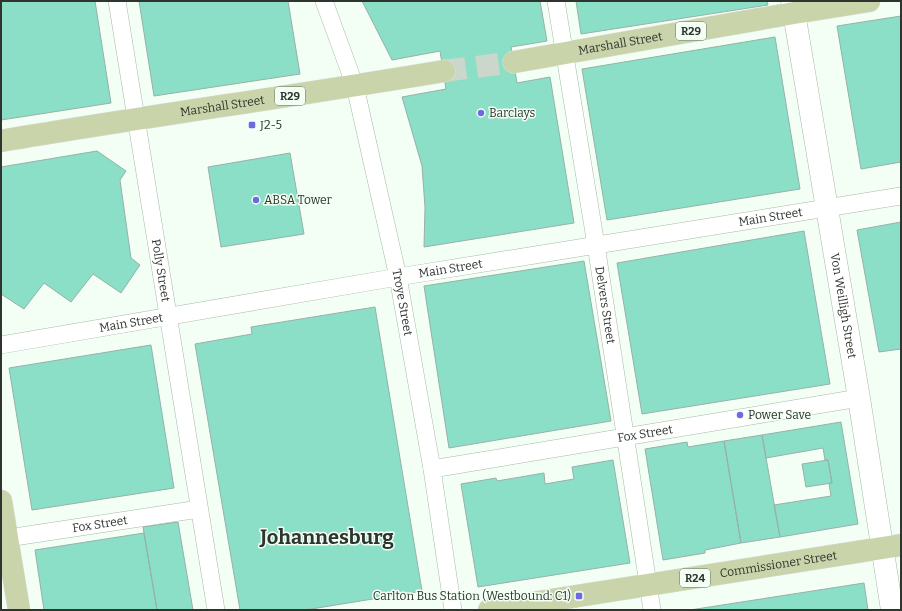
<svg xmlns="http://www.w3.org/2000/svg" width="902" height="611" font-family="Bitter,serif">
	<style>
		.building { fill: #8adfc6; stroke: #97b1a9 }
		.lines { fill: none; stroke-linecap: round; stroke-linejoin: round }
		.primary-tunnel { stroke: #ccd7cc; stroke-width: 22; stroke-dasharray: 22 11; stroke-linecap: butt }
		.minor-casing { stroke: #a7b9a8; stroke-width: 18 }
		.secondary-casing { stroke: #a7b9a8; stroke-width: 23 }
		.primary-casing { stroke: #dedfde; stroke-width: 23 }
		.minor { stroke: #fff; stroke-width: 17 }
		.secondary { stroke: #fff; stroke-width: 22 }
		.primary { stroke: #cad4aa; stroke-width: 22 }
		.poi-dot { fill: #6e6ae4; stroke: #f3fff4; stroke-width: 1.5 }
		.labels { text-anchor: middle; stroke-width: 3; stroke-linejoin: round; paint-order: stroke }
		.shield { fill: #f3fff4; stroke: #697269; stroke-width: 1 }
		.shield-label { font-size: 11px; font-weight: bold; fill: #2e352e }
		.street-label { font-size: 12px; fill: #2e352e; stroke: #f3fff4 }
		.poi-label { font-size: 12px; fill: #2e352e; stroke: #f3fff4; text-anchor: start }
		.town-label { font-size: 20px; font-weight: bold; fill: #2e352e; stroke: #f3fff4 }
	</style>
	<rect width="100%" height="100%" fill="#f3fff4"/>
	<path class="building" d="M 1,1 L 95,1 L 111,103 L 1,120 Z
		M 139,1 L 288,1 L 300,74 L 154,96 Z
		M 362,1 L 540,1 L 547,41 L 511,47 L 517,83 L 550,77 L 574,223 L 424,247 L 425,207 L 422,166 L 402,97 L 446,89 L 440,51 L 392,60 Z
		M 576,1 L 767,1 L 768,5 L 581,34 Z
		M 901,16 L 901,162 L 861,169 L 837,26 Z
		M 775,37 L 800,189 L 607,220 L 582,69 Z
		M 97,151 L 126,171 L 120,180 L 131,258 L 140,265 L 121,293 L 93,274 L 71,302 L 44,283 L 24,309 L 1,294 L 1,167 Z
		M 290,153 L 304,234 L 221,247 L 208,167 Z
		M 901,222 L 901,349 L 879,352 L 857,230 Z
		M 804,231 L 830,384 L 642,414 L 617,263 Z
		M 584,261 L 611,421 L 449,448 L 424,286 Z
		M 375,307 L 422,591 L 305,610 L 240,610 L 195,344 L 252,334 L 251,327 Z
		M 151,345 L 174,488 L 32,510 L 9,368 Z
		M 841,422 L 858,524 L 780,537 L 774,505 L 831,496 L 829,483 L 832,483 L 828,460 L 825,460 L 823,448 L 766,458 L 762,435 Z
		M 762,435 L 780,537 L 741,543 L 724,441 Z
		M 724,441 L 741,543 L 705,550 L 705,553 L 663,560 L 645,449 L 687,442 L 688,447 Z
		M 613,460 L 630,563 L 478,587 L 461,484 L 496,478 L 497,481 L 544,473 L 545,484 L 574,479 L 572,467 Z
		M 828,460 L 832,483 L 806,487 L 802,464 Z
		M 178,522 L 193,610 L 157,610 L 143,527 Z
		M 144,533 L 157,610 L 44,610 L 35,550 Z
		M 864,583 L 868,610 L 690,610 Z"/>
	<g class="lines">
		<path class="primary-tunnel" d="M 444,71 L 514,62"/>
		<defs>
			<g id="minor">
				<path id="s1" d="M 117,1 L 216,610"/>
				<path id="s2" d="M 324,1 L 355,86 L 398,277 L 432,469 L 453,610"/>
				<path id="s3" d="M 556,1 L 596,245 L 652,610"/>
				<path id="s4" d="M 1,345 L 398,277 L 901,196"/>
				<path id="s5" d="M 432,469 L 859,398"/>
				<path id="s6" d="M 1,539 L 199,509"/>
			</g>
			<g id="secondary">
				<path id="s7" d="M 792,1 L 859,398 L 892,610"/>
			</g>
			<g id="primary">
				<path id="s8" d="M 514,62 L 794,13 L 869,1"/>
				<path id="s9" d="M 1,141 C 148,116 296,96 444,71"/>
				<path d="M 1,501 L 19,610"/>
				<path id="s10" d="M 489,610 L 901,545"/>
			</g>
		</defs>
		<use href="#minor" class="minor-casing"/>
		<use href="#secondary" class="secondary-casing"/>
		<use href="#primary" class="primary-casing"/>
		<use href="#minor" class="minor"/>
		<use href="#secondary" class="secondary"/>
		<use href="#primary" class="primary"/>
	</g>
	<g class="poi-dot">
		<circle cx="481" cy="113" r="4"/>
		<rect x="248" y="121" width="8" height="8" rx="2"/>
		<circle cx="256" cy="200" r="4"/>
		<circle cx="740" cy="415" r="4"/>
		<rect x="575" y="592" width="8" height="8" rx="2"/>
	</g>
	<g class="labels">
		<g class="shield">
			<rect x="676" y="22" width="30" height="18" rx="3"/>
			<rect x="275" y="87" width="30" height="18" rx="3"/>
			<rect x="680" y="569" width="30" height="18" rx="3"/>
		</g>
		<g class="shield-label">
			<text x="691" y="35">R29</text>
			<text x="290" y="100">R29</text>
			<text x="695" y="582">R24</text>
		</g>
		<g class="street-label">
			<text dy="4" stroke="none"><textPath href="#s8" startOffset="108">Marshall Street</textPath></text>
			<text dy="4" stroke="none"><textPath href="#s9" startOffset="224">Marshall Street</textPath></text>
			<text dy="4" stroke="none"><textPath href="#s4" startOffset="780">Main Street</textPath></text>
			<text dy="4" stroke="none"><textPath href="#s4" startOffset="456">Main Street</textPath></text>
			<text dy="4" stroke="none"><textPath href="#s1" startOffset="273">Polly Street</textPath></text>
			<text dy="4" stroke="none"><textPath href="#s2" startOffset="312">Troye Street</textPath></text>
			<text dy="4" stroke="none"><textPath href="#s3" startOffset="308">Delvers Street</textPath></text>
			<text dy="4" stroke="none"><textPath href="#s7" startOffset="309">Von Weilligh Street</textPath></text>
			<text dy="4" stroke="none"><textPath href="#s4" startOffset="132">Main Street</textPath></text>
			<text dy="4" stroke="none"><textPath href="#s5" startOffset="216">Fox Street</textPath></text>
			<text dy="4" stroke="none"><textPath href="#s6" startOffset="100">Fox Street</textPath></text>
			<text dy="4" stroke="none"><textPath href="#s10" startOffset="293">Commissioner Street</textPath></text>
		</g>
		<g class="poi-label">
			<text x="489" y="117">Barclays</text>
			<text x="260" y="129">J2-5</text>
			<text x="264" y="204">ABSA Tower</text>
			<text x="748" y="419">Power Save</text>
			<text x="571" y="600" text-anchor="end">Carlton Bus Station (Westbound: C1)</text>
		</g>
		<g class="town-label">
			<text x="327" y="544">Johannesburg</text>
		</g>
	</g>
	<rect width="902" height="611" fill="none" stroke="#2e352e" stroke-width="4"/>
</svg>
